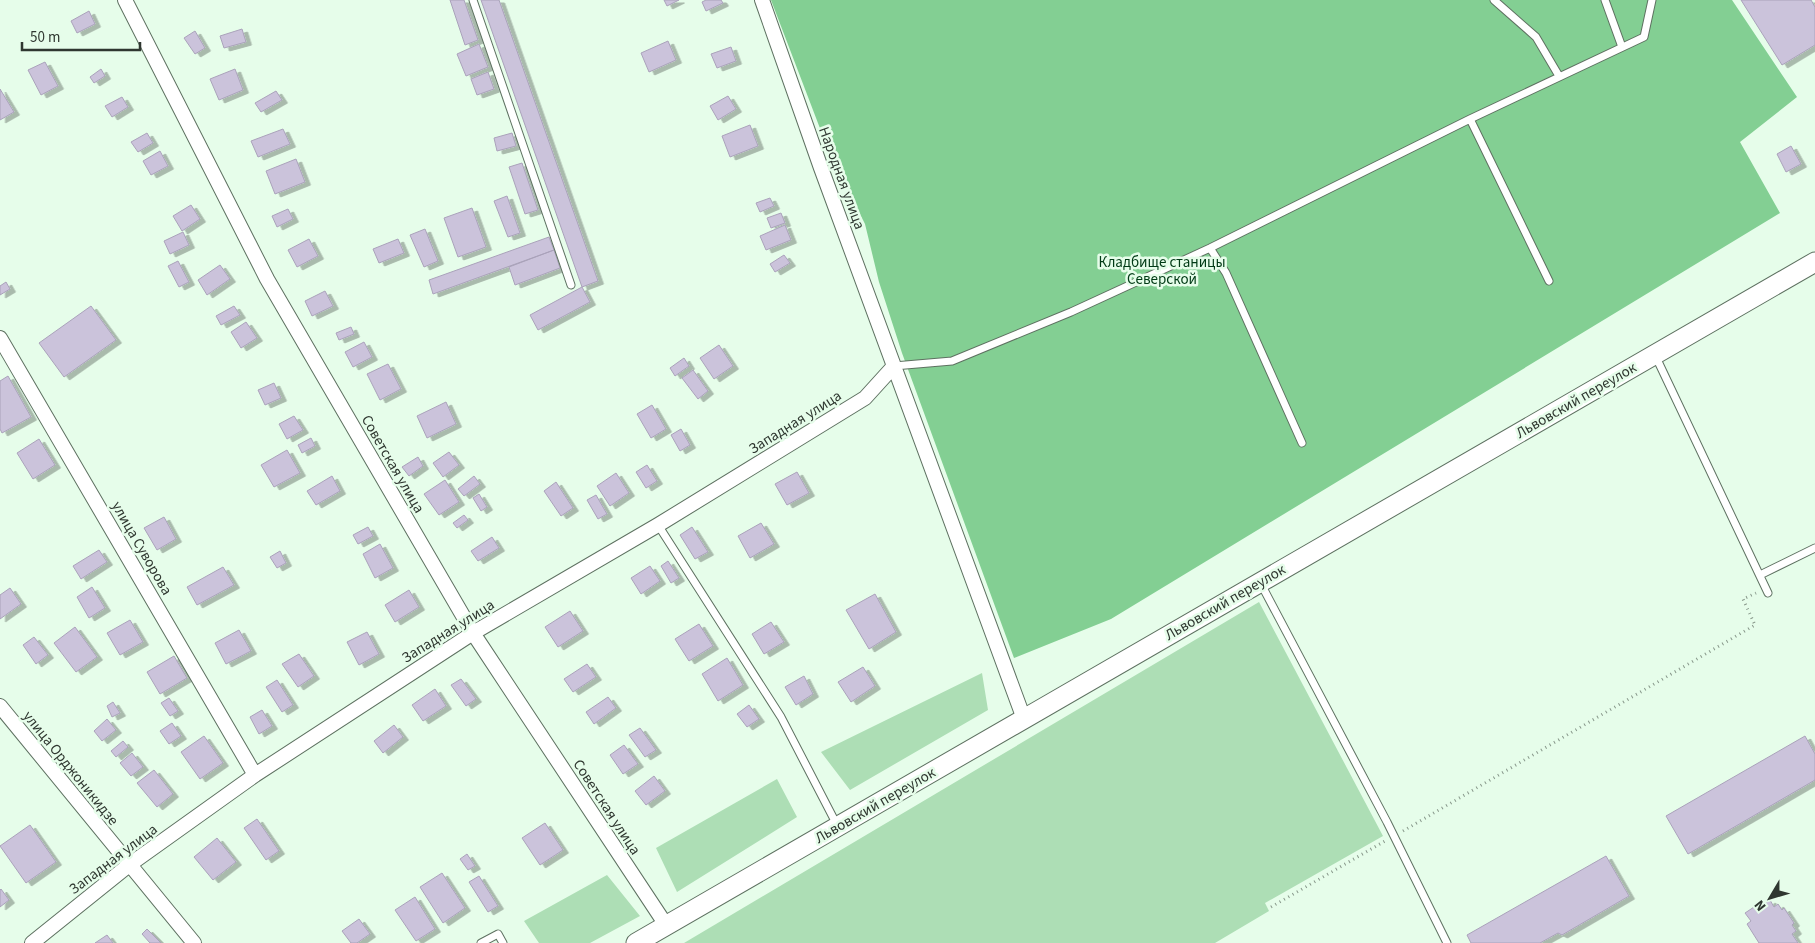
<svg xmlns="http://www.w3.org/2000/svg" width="1815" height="943" font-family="'Source Sans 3',sans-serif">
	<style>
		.green { fill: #addeb5 }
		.forest { fill: #83cf93 }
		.building { fill: #cbc3db; stroke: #aaa2ba; filter: url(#shadow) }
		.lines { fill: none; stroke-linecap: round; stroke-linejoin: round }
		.service-casing { stroke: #5e7161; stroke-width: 9 }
		.minor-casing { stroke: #5e7161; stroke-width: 16 }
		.secondary-casing { stroke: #5e7161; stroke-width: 21 }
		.path { stroke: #88988b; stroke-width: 3; stroke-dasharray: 1 4; stroke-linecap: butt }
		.service { stroke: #fff; stroke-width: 7 }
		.minor { stroke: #fff; stroke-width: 14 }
		.secondary { stroke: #fff; stroke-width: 19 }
		.labels { text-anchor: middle; stroke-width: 5; stroke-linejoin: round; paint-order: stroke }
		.street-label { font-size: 15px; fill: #2f3730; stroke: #e6fdea }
		.park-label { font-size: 15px; fill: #003a15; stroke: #e6fdea }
	</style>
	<defs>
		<filter id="shadow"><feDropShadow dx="5.5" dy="3" stdDeviation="0" flood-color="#0004"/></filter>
	</defs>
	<rect width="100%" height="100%" fill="#e6fdea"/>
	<path class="green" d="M 1259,602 L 1383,836 L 1265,903 L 1269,911 L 1215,943 L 684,943 Z
		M 982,673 L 988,710 L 850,790 L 821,752 Z
		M 777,779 L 797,817 L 677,892 L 656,848 Z
		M 607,875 L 640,916 L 590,943 L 539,943 L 524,921 Z"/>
	<path class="forest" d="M 771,0 L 1732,0 L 1797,97 L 1740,142 L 1780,213 L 1111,619 L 1014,658 L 902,353 L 879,282 L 865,224 L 829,152 Z"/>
	<path class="building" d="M 450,0 L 464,0 L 478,40 L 465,45 Z
		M 481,0 L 499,0 L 598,281 L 582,287 Z
		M 664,0 L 679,0 L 667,6 Z
		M 706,0 L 721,0 L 723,3 L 706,11 L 702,2 Z
		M 1741,0 L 1811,0 L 1815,7 L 1815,45 L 1782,65 Z
		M 89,11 L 95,24 L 77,33 L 71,21 Z
		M 242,29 L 246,42 L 224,48 L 220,36 Z
		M 195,31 L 205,48 L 195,54 L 184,38 Z
		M 668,41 L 676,60 L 649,72 L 641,53 Z
		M 479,44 L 488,67 L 466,76 L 457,54 Z
		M 731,47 L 736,61 L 717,68 L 711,54 Z
		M 45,62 L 58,86 L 41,95 L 28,70 Z
		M 101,69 L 105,76 L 94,83 L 90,77 Z
		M 235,69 L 243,90 L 219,100 L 210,79 Z
		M 488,72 L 494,89 L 477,95 L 471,79 Z
		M 0,89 L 14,112 L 0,120 Z
		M 276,91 L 282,100 L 261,112 L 255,103 Z
		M 728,96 L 736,109 L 718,120 L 710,106 Z
		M 122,97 L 128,107 L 112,117 L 105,106 Z
		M 750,125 L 758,146 L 730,157 L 722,136 Z
		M 283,129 L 290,144 L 258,157 L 251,141 Z
		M 147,133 L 153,143 L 138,152 L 131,142 Z
		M 512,133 L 516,146 L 497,151 L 494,138 Z
		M 1791,146 L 1801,164 L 1786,172 L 1777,154 Z
		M 160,151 L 168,166 L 151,175 L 143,161 Z
		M 296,159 L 305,182 L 275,194 L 266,171 Z
		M 522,163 L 538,210 L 525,214 L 509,167 Z
		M 507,196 L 520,233 L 508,237 L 494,201 Z
		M 770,198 L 774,206 L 760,212 L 756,203 Z
		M 191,205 L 200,219 L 182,231 L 173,216 Z
		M 472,208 L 486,247 L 458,257 L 444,218 Z
		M 288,209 L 293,219 L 277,227 L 272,216 Z
		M 781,213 L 785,223 L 771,228 L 767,218 Z
		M 785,225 L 791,240 L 766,250 L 760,236 Z
		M 425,229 L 438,261 L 424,267 L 410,235 Z
		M 183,232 L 189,245 L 170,254 L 164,241 Z
		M 549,237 L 554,250 L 433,294 L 429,280 Z
		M 309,239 L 318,256 L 297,267 L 288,250 Z
		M 398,239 L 404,253 L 379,263 L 373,249 Z
		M 554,250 L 560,268 L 515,285 L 509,267 Z
		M 784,255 L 790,263 L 775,272 L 770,264 Z
		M 178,261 L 189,282 L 179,287 L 168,266 Z
		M 220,265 L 230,279 L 207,295 L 198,280 Z
		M 6,282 L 10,289 L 0,295 L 0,286 Z
		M 582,287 L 590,302 L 538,330 L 530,315 Z
		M 325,291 L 333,306 L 312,316 L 305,301 Z
		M 91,306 L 116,340 L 64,377 L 39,343 Z
		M 234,306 L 240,315 L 221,325 L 216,316 Z
		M 246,322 L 257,338 L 241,348 L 231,332 Z
		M 351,327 L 354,334 L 339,340 L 336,333 Z
		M 364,342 L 372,357 L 353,367 L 345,352 Z
		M 719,345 L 733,366 L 714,379 L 700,358 Z
		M 684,358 L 689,366 L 675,376 L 670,368 Z
		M 388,364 L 401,389 L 380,400 L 367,374 Z
		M 693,370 L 708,391 L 698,399 L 682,378 Z
		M 8,376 L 31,417 L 2,433 L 0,429 L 0,381 Z
		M 274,383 L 281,398 L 265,405 L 258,390 Z
		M 446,402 L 456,424 L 427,438 L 417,416 Z
		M 652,405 L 666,429 L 651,438 L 637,414 Z
		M 294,416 L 303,430 L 287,439 L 279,424 Z
		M 681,429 L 690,445 L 680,451 L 671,435 Z
		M 311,438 L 315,446 L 302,453 L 298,445 Z
		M 39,439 L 55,465 L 33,479 L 17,453 Z
		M 287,450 L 300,473 L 274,487 L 261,465 Z
		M 449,452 L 459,465 L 443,477 L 433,463 Z
		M 418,457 L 423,466 L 409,476 L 402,467 Z
		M 647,465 L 657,481 L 646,488 L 636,472 Z
		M 797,472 L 809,493 L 787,505 L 775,484 Z
		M 616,473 L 629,493 L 610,506 L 597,486 Z
		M 332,476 L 340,491 L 316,505 L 307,491 Z
		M 474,476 L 480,484 L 464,496 L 458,489 Z
		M 445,480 L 459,502 L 439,515 L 424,494 Z
		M 556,482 L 573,508 L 561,516 L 544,491 Z
		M 479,494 L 487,507 L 481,511 L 473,498 Z
		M 596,495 L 607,514 L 598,519 L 587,500 Z
		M 464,515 L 468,520 L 457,528 L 453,523 Z
		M 164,517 L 176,539 L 157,550 L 144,528 Z
		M 761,523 L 774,544 L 750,558 L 738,536 Z
		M 368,527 L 373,536 L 358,544 L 353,535 Z
		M 692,527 L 708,552 L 695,559 L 680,535 Z
		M 492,537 L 499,548 L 478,561 L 471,551 Z
		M 380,544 L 393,568 L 375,578 L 363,554 Z
		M 99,550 L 107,562 L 81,579 L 73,566 Z
		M 280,551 L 286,563 L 277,568 L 270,557 Z
		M 668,561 L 679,578 L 671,583 L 661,566 Z
		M 650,566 L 660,581 L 641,594 L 631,578 Z
		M 223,567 L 234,585 L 197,605 L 187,587 Z
		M 92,587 L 105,608 L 89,618 L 77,597 Z
		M 10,588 L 21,604 L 0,619 L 0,595 Z
		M 409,590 L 419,607 L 395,622 L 385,605 Z
		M 875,594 L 896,632 L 869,649 L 846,610 Z
		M 570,611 L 583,631 L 558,647 L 545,627 Z
		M 130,620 L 143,642 L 120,655 L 107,633 Z
		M 771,622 L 784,642 L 764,654 L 752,634 Z
		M 699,624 L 713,646 L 689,661 L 675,639 Z
		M 75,627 L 97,657 L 76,672 L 54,643 Z
		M 239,630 L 251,651 L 226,664 L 215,643 Z
		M 367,632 L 379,654 L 359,665 L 347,642 Z
		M 34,637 L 48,655 L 36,664 L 23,645 Z
		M 299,654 L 314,676 L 298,687 L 282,664 Z
		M 174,656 L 187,678 L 160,694 L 147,672 Z
		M 727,658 L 743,685 L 718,701 L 702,674 Z
		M 587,664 L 596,677 L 573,692 L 564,679 Z
		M 863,667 L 875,686 L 851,702 L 838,682 Z
		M 804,676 L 813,694 L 796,705 L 785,687 Z
		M 461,679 L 476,699 L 466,706 L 451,685 Z
		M 277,680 L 293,705 L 282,712 L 266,687 Z
		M 435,689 L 446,706 L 423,721 L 412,705 Z
		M 608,697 L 616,708 L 594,724 L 586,712 Z
		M 169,698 L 178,711 L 170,716 L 161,703 Z
		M 113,702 L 120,713 L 112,717 L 107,706 Z
		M 749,705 L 759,719 L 747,727 L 737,714 Z
		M 262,710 L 272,726 L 259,734 L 250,717 Z
		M 107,719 L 116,730 L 102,741 L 94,731 Z
		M 172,723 L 181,736 L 169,744 L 160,731 Z
		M 394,725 L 403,737 L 383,753 L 374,741 Z
		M 640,728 L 656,750 L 645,757 L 629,735 Z
		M 204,736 L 223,763 L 200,779 L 181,752 Z
		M 1805,736 L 1815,754 L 1815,780 L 1688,854 L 1666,816 Z
		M 123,741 L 128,747 L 116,757 L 111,751 Z
		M 624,745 L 638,764 L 623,774 L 610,755 Z
		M 132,753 L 143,767 L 131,776 L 120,763 Z
		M 154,770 L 173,794 L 157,807 L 137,783 Z
		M 654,776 L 665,791 L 646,805 L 635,791 Z
		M 257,819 L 279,851 L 266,860 L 244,828 Z
		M 545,823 L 563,850 L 540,865 L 522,838 Z
		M 30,825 L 56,862 L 26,883 L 0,846 Z
		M 217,838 L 236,862 L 213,880 L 194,857 Z
		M 467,854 L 475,866 L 468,870 L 460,859 Z
		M 1606,856 L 1629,896 L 1562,935 L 1558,933 L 1540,943 L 1471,943 L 1467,935 Z
		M 442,873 L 465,908 L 443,923 L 420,887 Z
		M 479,876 L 498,906 L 488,912 L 469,882 Z
		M 1,889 L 9,900 L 0,907 L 0,890 Z
		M 415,897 L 435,929 L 416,941 L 395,910 Z
		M 1770,900 L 1774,907 L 1778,904 L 1782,910 L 1784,908 L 1794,923 L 1792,925 L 1796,931 L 1792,934 L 1798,943 L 1759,943 L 1747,924 L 1751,921 L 1745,913 L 1760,903 L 1762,905 Z
		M 359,919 L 370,934 L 357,943 L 351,943 L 342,931 Z
		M 147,929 L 161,943 L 150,943 L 142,934 Z
		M 107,935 L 113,943 L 95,943 Z"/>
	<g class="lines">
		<defs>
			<path id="service" d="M 473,0 L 571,285
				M 1494,0 L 1536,37 L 1559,76
				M 1605,0 L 1622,47
				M 1470,119 L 1549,281
				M 1210,248 L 1226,273 L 1302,443
				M 1655,355 L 1768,593
				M 894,366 L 952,361 L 1071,312 L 1210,248 L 1470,119 L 1644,37 L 1652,0
				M 658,525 L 781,717 L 837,825
				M 1760,575 L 1815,548
				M 1261,584 L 1387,822 L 1447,943
				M 481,943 L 498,934 L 503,943"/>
			<path id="minor" d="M 125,0 L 267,279 L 473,633 L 666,925
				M 762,0 L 821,168 L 1024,719
				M 0,338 L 255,775
				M 0,706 L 194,943
				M 32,943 L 129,865 L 255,775 L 473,633 L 658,525 L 865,398 L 894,366"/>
			<path id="secondary" d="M 636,943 L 1815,262"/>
		</defs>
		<use href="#service" class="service-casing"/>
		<use href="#minor" class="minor-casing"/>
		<use href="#secondary" class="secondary-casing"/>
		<path class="path" d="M 1403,831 L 1755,625 L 1743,599 L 1756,593
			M 1271,907 L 1385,841"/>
		<use href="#service" class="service"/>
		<use href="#minor" class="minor"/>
		<use href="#secondary" class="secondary"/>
	</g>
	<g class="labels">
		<g class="street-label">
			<text transform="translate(842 178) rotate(70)" y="5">Народная улица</text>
			<text transform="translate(1576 400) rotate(-30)" y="5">Львовский переулок</text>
			<text transform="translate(795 422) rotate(-32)" y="5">Западная улица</text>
			<text transform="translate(393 464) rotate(60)" y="5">Советская улица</text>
			<text transform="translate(142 548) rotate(60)" y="5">улица Суворова</text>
			<text transform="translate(1225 602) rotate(-30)" y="5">Львовский переулок</text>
			<text transform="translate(448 631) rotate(-32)" y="5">Западная улица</text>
			<text transform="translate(71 768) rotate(51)" y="5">улица Орджоникидзе</text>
			<text transform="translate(875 805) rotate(-30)" y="5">Львовский переулок</text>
			<text transform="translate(607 807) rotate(57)" y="5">Советская улица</text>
			<text transform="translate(113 859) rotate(-37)" y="5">Западная улица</text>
		</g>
		<g class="park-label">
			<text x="1162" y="267">Кладбище станицы<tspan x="1162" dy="17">Северской</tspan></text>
		</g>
	</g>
	<g transform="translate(1770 898) rotate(232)" stroke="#e6fdea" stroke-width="4" paint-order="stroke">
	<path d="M0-4L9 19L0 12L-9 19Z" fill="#2f3730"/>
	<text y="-8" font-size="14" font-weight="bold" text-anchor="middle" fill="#2f3730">N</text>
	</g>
	<path d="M22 42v8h118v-8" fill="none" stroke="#2f3730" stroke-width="2.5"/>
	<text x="30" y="42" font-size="15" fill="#2f3730" stroke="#e6fdea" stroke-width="4" paint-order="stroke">50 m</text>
</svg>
